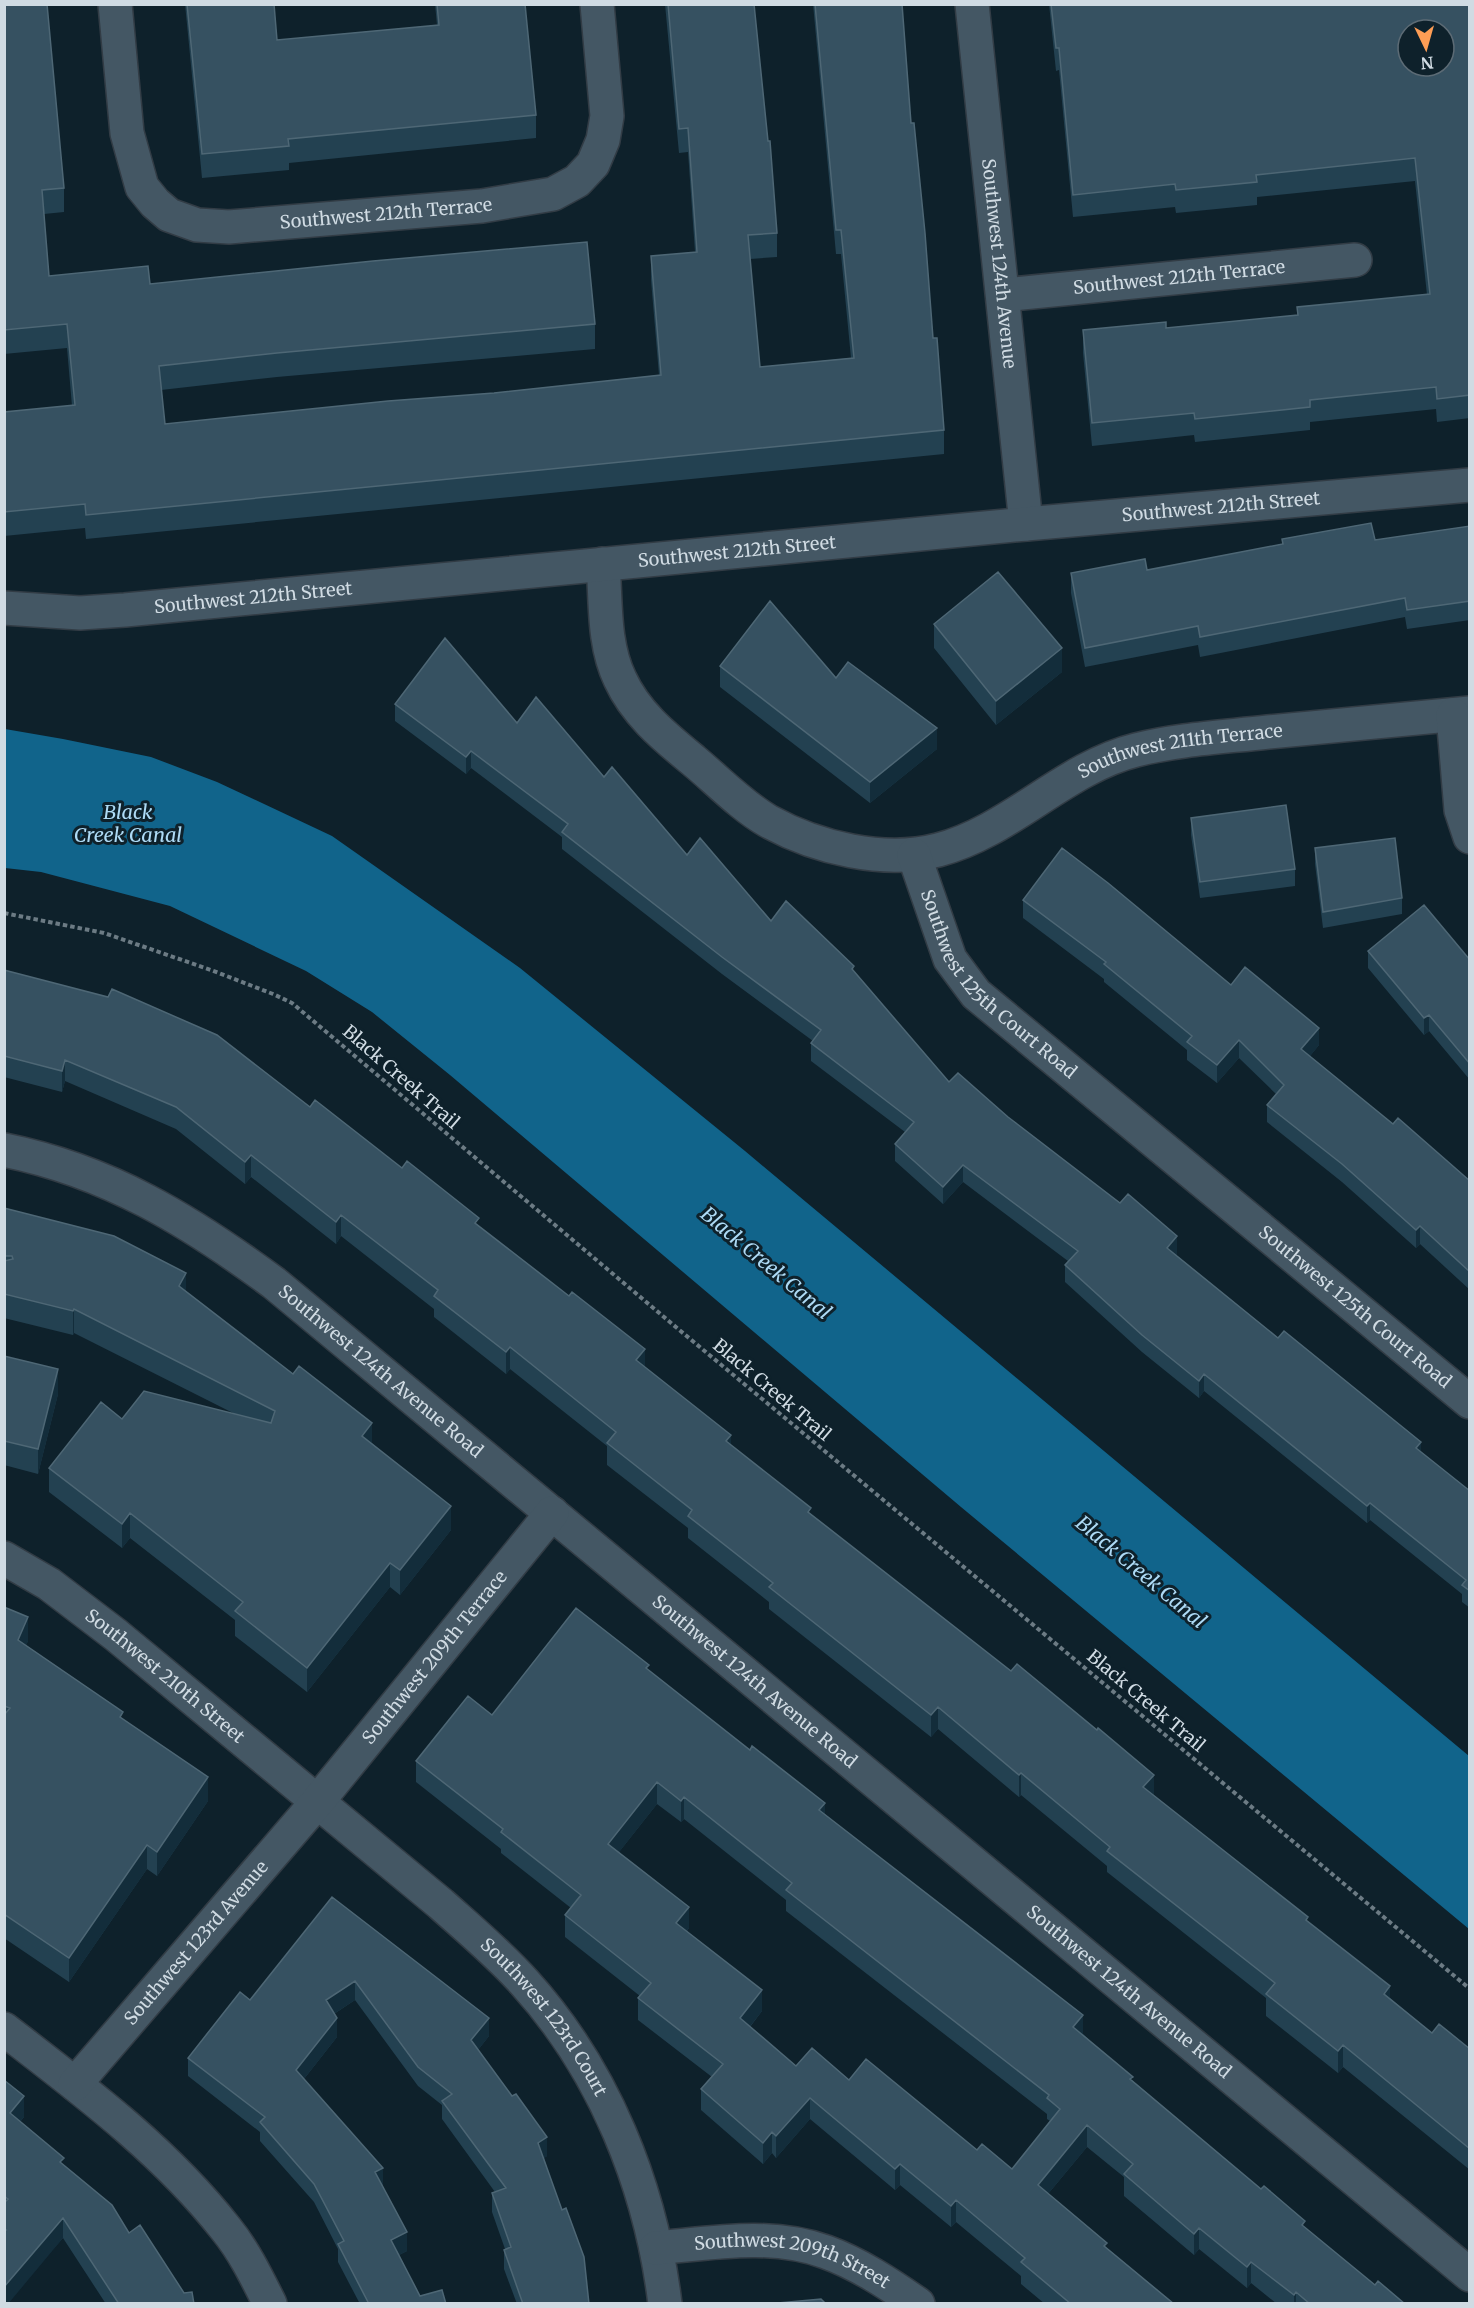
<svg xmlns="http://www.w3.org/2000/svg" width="1474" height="2308" font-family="Merriweather,serif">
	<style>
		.water { fill: #11648b }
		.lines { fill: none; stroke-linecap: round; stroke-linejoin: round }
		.minor-casing { stroke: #323c45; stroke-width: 36 }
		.path { stroke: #6c7b84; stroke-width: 4; stroke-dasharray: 4.5 3; stroke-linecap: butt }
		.minor { stroke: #445764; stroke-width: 33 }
		.wall { fill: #234151; fill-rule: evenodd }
		.shaded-wall { fill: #132d3b }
		.building { fill: #365161; stroke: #4e6775; stroke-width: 1.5; fill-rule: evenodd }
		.labels { text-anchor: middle; stroke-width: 6; stroke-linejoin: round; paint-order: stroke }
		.street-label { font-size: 18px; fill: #d0dbe3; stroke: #0e212b }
		.water-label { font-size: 20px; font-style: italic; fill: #addaf5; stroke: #0e212b }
	</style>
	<rect width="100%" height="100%" fill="#0e212b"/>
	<path class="water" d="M 5,729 L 63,739 L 151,757 L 217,782 L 332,836 L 520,968 L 745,1151 L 1469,1756 L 1469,1929 L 961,1507 L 450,1075 L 372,1012 L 306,971 L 170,906 L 41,872 L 5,868 Z"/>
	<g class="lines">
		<defs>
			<g id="minor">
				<path id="s1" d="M 115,4 L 127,133 L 142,187 L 155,203 L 169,215 L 197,225 L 229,227 L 482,206 L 553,194 L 577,181 L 593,164 L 603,140 L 607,116 L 597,4"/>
				<path id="s2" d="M 972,4 L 1026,524"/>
				<path id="s3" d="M 1003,295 L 1355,260"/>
				<path id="s4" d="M 603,564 C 606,602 603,644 620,679 C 636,714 665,737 694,761 C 718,781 742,806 768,821 C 817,848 884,864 938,850 C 1011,831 1064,768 1136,750 C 1179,739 1224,737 1268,732 C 1335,726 1402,720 1470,713"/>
				<path id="s5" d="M 4,608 L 80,613 L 125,610 L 1026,524 L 1470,485"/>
				<path d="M 1453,715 L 1461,810 L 1470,837"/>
				<path id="s6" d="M 914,855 L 950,959 L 976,994 L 1470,1402"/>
				<path id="s7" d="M 4,1150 C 109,1171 190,1221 274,1283 L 1470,2275"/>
				<path id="s8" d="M 4,1558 L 49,1584 L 116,1635 L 441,1904 C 469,1929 499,1954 524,1982 C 604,2070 651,2187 665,2304"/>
				<path d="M 4,2029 C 83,2090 164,2150 226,2229 C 244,2251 257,2278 270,2304"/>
				<path id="s9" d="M 75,2084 L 318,1801 L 552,1513"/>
				<path id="s10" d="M 656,2248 C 712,2243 771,2232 826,2252 C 859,2264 889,2284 918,2304"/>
			</g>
		</defs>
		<use href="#minor" class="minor-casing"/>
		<path class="path" d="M 4,913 L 104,933 L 211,970 L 273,994 L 292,1003 L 677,1328 L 1470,1989"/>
		<use href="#minor" class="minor"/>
	</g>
	<path class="wall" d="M 4,4 L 64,188 L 64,212 L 44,214 L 49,276 L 150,284 L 595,324 L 595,349 L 277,377 L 161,390 L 165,424 L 494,393 L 659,375 L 651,280 L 651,256 L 695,252 L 688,152 L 679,153 L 665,4 L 754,4 L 777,233 L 777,257 L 750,259 L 760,367 L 851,358 L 841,254 L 836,254 L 813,4 L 902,4 L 911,123 L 933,338 L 944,430 L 944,454 L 86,539 L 85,528 L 4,536 L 4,412 L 72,406 L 67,348 L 4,354 Z
		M 185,4 L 274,4 L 277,40 L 437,25 L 435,4 L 525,4 L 536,115 L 536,138 L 289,163 L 289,170 L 202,178 Z
		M 1049,4 L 1470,4 L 1470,418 L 1437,422 L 1436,409 L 1310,422 L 1310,430 L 1195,442 L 1194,435 L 1092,446 L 1083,353 L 1083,330 L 1166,328 L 1297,315 L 1297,307 L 1427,295 L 1415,181 L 1257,197 L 1257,205 L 1176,213 L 1175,207 L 1073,217 L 1059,70 L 1056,71 Z
		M 1470,526 L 1470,620 L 1407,629 L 1405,617 L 1200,657 L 1198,645 L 1085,667 L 1071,593 L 1071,573 L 1147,570 L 1282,544 L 1282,539 L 1375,540 Z
		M 934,624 L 1062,672 L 996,725 L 934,648 Z
		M 720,666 L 937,749 L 870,803 L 720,687 Z
		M 395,704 L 517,723 L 604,777 L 687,855 L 771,921 L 854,972 L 949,1082 L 1008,1117 L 1177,1254 L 1176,1255 L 1278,1338 L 1470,1491 L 1470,1608 L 1462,1602 L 1462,1594 L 1370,1520 L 1367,1523 L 1204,1391 L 1199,1398 L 1142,1352 L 1065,1282 L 1065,1265 L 1068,1261 L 963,1182 L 943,1204 L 895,1161 L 895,1144 L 905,1132 L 811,1061 L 811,1043 L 813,1041 L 722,974 L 562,849 L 562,837 L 471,768 L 466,774 L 395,721 Z
		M 1191,818 L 1295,869 L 1295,886 L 1200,898 L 1191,835 Z
		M 1315,848 L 1402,898 L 1402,914 L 1323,928 L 1315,864 Z
		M 1023,900 L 1231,985 L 1319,1045 L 1310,1056 L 1393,1124 L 1470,1181 L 1470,1290 L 1420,1244 L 1416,1248 L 1342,1182 L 1267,1122 L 1267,1105 L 1276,1094 L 1239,1058 L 1217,1083 L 1187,1060 L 1187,1050 L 1104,982 L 1104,979 L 1023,918 Z
		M 1368,951 L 1470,960 L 1470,1080 L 1429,1031 L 1424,1035 L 1368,968 Z
		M 4,970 L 310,1107 L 402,1168 L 479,1226 L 645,1367 L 731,1445 L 811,1515 L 1308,1922 L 1390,1998 L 1432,2033 L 1470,2049 L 1470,2170 L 1343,2067 L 1338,2073 L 1266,2016 L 1266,1998 L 1107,1872 L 1107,1866 L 1021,1795 L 1019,1797 L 938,1729 L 931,1737 L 769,1609 L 769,1602 L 688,1538 L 688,1528 L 607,1465 L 607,1446 L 510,1369 L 506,1374 L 434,1317 L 434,1309 L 341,1236 L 336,1244 L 251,1177 L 245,1184 L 176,1129 L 65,1081 L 62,1092 L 4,1077 Z
		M 4,1208 L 186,1291 L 372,1443 L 451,1530 L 400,1595 L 390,1587 L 307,1692 L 235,1636 L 235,1620 L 130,1538 L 122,1548 L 49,1492 L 49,1468 L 122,1419 L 233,1413 L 74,1333 L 73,1335 L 4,1318 Z
		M 4,1356 L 58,1394 L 38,1474 L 4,1465 Z
		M 4,1607 L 28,1641 L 26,1645 L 123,1719 L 208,1801 L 157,1876 L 147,1869 L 69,1982 L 4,1938 Z
		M 649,1671 L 825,1815 L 1083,2034 L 1133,2081 L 1305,2228 L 1375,2285 L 1405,2304 L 1277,2304 L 1251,2283 L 1247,2288 L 1199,2249 L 1194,2255 L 1124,2196 L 1124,2177 L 1087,2147 L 1048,2194 L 1107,2248 L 1174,2304 L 1045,2304 L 1021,2284 L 1021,2276 L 956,2222 L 951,2227 L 900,2185 L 895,2190 L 810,2119 L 776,2158 L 772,2153 L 763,2164 L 701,2110 L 701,2089 L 712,2077 L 638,2020 L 638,1998 L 640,1996 L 565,1937 L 565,1915 L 571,1908 L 501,1853 L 501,1849 L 416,1782 L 416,1761 L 492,1715 ZM 657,1804 L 681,1822 L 684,1819 L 786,1900 L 786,1911 L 1047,2114 L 1047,2119 L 1050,2121 L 1012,2169 L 849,2080 L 796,2066 L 750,2027 L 762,2011 L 687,1931 L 689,1928 L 619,1852 Z
		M 332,1897 L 489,2036 L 478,2050 L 547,2156 L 544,2158 L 589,2304 L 517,2304 L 504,2269 L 504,2250 L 505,2249 L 492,2212 L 492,2193 L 495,2192 L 442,2119 L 442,2105 L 418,2086 L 355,2000 L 334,2014 L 337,2037 L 304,2079 L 383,2187 L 407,2251 L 399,2255 L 420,2296 L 446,2304 L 360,2304 L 338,2262 L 338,2249 L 314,2202 L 260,2141 L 260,2132 L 188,2076 L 188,2058 L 250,2000 Z
		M 4,2080 L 24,2117 L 20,2122 L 129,2233 L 194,2304 L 106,2304 L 63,2238 L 4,2304 Z"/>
	<path class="shaded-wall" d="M 1062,648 L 1062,672 L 996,725 L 996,701 Z
		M 937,728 L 937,749 L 870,803 L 870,782 Z
		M 471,751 L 471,768 L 466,774 L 466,757 Z
		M 1429,1015 L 1429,1031 L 1424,1035 L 1424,1018 Z
		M 1319,1028 L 1319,1045 L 1301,1067 L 1301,1049 Z
		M 1239,1040 L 1239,1058 L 1217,1083 L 1217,1065 Z
		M 65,1060 L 65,1081 L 62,1092 L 62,1071 Z
		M 251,1155 L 251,1177 L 245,1184 L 245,1162 Z
		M 963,1165 L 963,1182 L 943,1204 L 943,1187 Z
		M 341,1215 L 341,1236 L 336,1244 L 336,1222 Z
		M 1420,1226 L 1420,1244 L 1416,1248 L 1416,1230 Z
		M 1177,1236 L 1177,1254 L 1167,1265 L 1167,1248 Z
		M 186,1273 L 186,1297 L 179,1286 Z
		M 74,1309 L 74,1333 L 73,1335 L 73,1311 Z
		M 510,1347 L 510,1369 L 506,1374 L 506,1352 Z
		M 645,1349 L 645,1371 L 636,1360 Z
		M 58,1369 L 58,1394 L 38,1474 L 38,1449 Z
		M 1204,1374 L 1204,1391 L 1199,1398 L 1199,1381 Z
		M 372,1423 L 372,1448 L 362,1436 Z
		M 731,1435 L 731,1457 L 726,1441 Z
		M 1421,1442 L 1421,1459 L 1416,1448 Z
		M 1370,1503 L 1370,1520 L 1367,1523 L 1367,1506 Z
		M 451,1506 L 451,1530 L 400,1595 L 400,1570 Z
		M 130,1513 L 130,1538 L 122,1548 L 122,1524 Z
		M 390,1563 L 390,1587 L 307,1692 L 307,1668 Z
		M 28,1617 L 28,1641 L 18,1664 L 18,1640 Z
		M 938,1707 L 938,1729 L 931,1737 L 931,1715 Z
		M 1021,1773 L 1021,1795 L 1019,1797 L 1019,1775 Z
		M 1154,1775 L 1154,1797 L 1143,1787 Z
		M 208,1777 L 208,1801 L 157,1876 L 157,1852 Z
		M 657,1782 L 657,1804 L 608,1866 L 608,1844 Z
		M 684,1797 L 684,1819 L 681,1822 L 681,1801 Z
		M 825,1803 L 825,1824 L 819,1810 Z
		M 147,1845 L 147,1869 L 69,1982 L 69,1958 Z
		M 689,1907 L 689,1928 L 676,1944 L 676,1923 Z
		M 355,1981 L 355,2000 L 326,2019 L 326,2000 Z
		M 1390,1986 L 1390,2008 L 1384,1994 Z
		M 762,1990 L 762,2011 L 740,2039 L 740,2018 Z
		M 1083,2015 L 1083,2036 L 1073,2027 Z
		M 337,2018 L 337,2037 L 296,2089 L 296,2070 Z
		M 489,2018 L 489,2036 L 471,2059 L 471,2040 Z
		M 1343,2045 L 1343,2067 L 1338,2073 L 1338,2051 Z
		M 24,2096 L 24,2117 L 10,2133 L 10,2113 Z
		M 810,2098 L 810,2119 L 776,2158 L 776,2136 Z
		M 1087,2125 L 1087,2147 L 1038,2206 L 1038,2185 Z
		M 772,2132 L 772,2153 L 763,2164 L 763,2143 Z
		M 547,2137 L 547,2156 L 538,2162 L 538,2143 Z
		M 900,2164 L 900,2185 L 895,2190 L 895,2169 Z
		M 383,2168 L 383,2187 L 375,2172 Z
		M 956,2200 L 956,2222 L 951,2227 L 951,2206 Z
		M 63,2218 L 63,2238 L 8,2304 L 4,2304 L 4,2287 Z
		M 1199,2228 L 1199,2249 L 1194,2255 L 1194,2234 Z
		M 407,2232 L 407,2251 L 391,2259 L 391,2240 Z
		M 1251,2262 L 1251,2283 L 1247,2288 L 1247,2267 Z
		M 1296,2292 L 1296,2304 L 1294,2304 L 1294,2295 Z"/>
	<path class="building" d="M 4,4 L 47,4 L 64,188 L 42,190 L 49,276 L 148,266 L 150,284 L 373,261 L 587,242 L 595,324 L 277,353 L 159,366 L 165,424 L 388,401 L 494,393 L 661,375 L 651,256 L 697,252 L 688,128 L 679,129 L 668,4 L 754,4 L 768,141 L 770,141 L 777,233 L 748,235 L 760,367 L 854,358 L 841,230 L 836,230 L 815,4 L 902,4 L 911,123 L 914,123 L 925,233 L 933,338 L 937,338 L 944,430 L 86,515 L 85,504 L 4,512 L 4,412 L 75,405 L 67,324 L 4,330 Z
		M 187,4 L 274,4 L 277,40 L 439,25 L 437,4 L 525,4 L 536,115 L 288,139 L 289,146 L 202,154 Z
		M 1051,4 L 1470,4 L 1470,395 L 1437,399 L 1436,387 L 1310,400 L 1310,407 L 1195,419 L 1194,413 L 1092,423 L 1083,330 L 1166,322 L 1166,328 L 1298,315 L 1297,307 L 1430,294 L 1415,158 L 1256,175 L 1257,182 L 1176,190 L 1175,184 L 1073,195 L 1059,48 L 1056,48 ZM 1408,30 L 1444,30 L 1444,66 L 1408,66 Z
		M 1371,523 L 1375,540 L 1470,526 L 1470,601 L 1407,610 L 1405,598 L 1200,637 L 1198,626 L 1085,648 L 1071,573 L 1145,559 L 1147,570 L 1283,544 L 1282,539 Z
		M 998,572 L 1062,648 L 996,701 L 934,624 Z
		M 770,601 L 836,678 L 848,662 L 937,728 L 870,782 L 720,666 Z
		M 445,638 L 517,723 L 536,697 L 604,777 L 612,767 L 687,855 L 700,838 L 771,921 L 786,901 L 854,966 L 852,969 L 949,1082 L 958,1073 L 1008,1117 L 1120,1203 L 1128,1194 L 1177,1236 L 1167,1248 L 1278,1338 L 1284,1331 L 1421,1442 L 1416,1448 L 1470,1491 L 1470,1591 L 1462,1585 L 1466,1580 L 1370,1503 L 1367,1506 L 1204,1374 L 1199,1381 L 1142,1335 L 1065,1265 L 1078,1251 L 963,1165 L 943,1187 L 895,1144 L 914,1122 L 811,1043 L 821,1030 L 722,957 L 562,832 L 568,824 L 471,751 L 466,757 L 395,704 Z
		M 1286,805 L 1295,869 L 1200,882 L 1191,818 Z
		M 1395,838 L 1402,898 L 1323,912 L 1315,848 Z
		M 1062,848 L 1108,883 L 1231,985 L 1245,967 L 1319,1028 L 1301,1049 L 1393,1124 L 1398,1118 L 1470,1181 L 1470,1272 L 1420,1226 L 1416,1230 L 1342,1164 L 1267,1105 L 1284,1085 L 1239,1040 L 1217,1065 L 1187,1042 L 1192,1036 L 1104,964 L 1106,962 L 1023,900 Z
		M 1424,905 L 1470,960 L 1470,1064 L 1429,1015 L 1424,1018 L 1368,951 Z
		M 4,970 L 108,997 L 112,989 L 217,1035 L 310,1107 L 315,1100 L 402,1168 L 407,1161 L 479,1218 L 475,1223 L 569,1296 L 572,1292 L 645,1349 L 636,1360 L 731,1435 L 726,1441 L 811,1508 L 808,1512 L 1011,1671 L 1017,1664 L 1097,1730 L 1098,1728 L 1154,1775 L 1143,1787 L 1308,1917 L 1306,1920 L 1390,1986 L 1384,1994 L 1432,2033 L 1439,2024 L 1470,2049 L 1470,2149 L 1343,2045 L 1338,2051 L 1266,1994 L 1275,1983 L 1107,1851 L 1110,1847 L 1021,1773 L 1019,1775 L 938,1707 L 931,1715 L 769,1587 L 773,1583 L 688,1516 L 692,1510 L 607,1443 L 616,1432 L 510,1347 L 506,1352 L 434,1296 L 438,1290 L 341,1215 L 336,1222 L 251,1155 L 245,1162 L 176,1107 L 65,1060 L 62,1071 L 4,1056 Z
		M 4,1208 L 114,1236 L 186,1273 L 179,1286 L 293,1374 L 299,1366 L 372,1423 L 362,1436 L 451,1506 L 400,1570 L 390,1563 L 307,1668 L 235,1611 L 243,1602 L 130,1513 L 122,1524 L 49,1468 L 101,1402 L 122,1419 L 144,1391 L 271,1423 L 275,1411 L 74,1309 L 73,1311 L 4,1294 L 4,1261 L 13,1259 L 12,1256 L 4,1256 Z
		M 4,1356 L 58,1369 L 38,1449 L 4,1441 Z
		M 4,1607 L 28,1617 L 18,1640 L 123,1712 L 120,1717 L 208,1777 L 157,1852 L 147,1845 L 69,1958 L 4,1914 L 4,1715 L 10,1708 L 4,1706 Z
		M 576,1608 L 649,1665 L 646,1668 L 750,1750 L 752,1746 L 825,1803 L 819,1810 L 1083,2015 L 1073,2027 L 1133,2077 L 1130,2079 L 1261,2189 L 1264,2186 L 1305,2221 L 1302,2225 L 1375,2285 L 1378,2281 L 1405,2304 L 1310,2304 L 1296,2292 L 1294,2295 L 1251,2262 L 1247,2267 L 1199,2228 L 1194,2234 L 1124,2174 L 1133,2164 L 1087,2125 L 1038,2185 L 1107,2243 L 1104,2246 L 1174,2304 L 1071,2304 L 1021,2262 L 1025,2258 L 956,2200 L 951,2206 L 900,2164 L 895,2169 L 810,2098 L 776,2136 L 772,2132 L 763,2143 L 701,2089 L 723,2064 L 638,1998 L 651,1983 L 565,1915 L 581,1895 L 501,1832 L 503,1829 L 416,1761 L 468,1696 L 492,1715 ZM 657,1782 L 681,1801 L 684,1797 L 792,1883 L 786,1890 L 1049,2095 L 1047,2098 L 1060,2109 L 1012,2169 L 982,2144 L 977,2150 L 866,2059 L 849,2080 L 812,2048 L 796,2066 L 740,2018 L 762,1990 L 676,1923 L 689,1907 L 608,1844 Z
		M 332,1897 L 489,2018 L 471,2040 L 512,2096 L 516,2094 L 547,2137 L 538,2143 L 562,2210 L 566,2208 L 584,2257 L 589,2304 L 523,2304 L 504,2250 L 511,2247 L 492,2193 L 506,2188 L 442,2101 L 452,2094 L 418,2067 L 355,1981 L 326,2000 L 337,2018 L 296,2070 L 383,2168 L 375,2172 L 407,2232 L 391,2240 L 420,2296 L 442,2290 L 446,2304 L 369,2304 L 338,2244 L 344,2241 L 314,2184 L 260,2122 L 265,2117 L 188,2058 L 240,1992 L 250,2000 Z
		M 4,2080 L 24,2096 L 10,2113 L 64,2158 L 60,2162 L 112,2205 L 129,2233 L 140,2225 L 184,2293 L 192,2292 L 194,2304 L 119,2304 L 63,2218 L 4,2287 L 4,2231 L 6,2230 L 4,2229 L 4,2203 L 8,2199 L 4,2196 Z
		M 821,2299 L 826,2304 L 767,2304 Z"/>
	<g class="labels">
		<g class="street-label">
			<text dy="6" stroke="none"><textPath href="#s1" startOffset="444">Southwest 212th Terrace</textPath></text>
			<text dy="6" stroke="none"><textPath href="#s2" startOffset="261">Southwest 124th Avenue</textPath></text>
			<text dy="6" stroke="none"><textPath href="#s3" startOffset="177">Southwest 212th Terrace</textPath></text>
			<text dy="6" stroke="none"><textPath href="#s5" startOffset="1222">Southwest 212th Street</textPath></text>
			<text dy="6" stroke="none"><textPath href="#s5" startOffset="736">Southwest 212th Street</textPath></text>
			<text dy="6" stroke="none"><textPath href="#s5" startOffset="250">Southwest 212th Street</textPath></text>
			<text dy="6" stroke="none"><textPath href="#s4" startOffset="766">Southwest 211th Terrace</textPath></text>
			<text dy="6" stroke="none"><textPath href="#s6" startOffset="159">Southwest 125th Court Road</textPath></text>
			<text transform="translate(401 1077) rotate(41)" y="6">Black Creek Trail</text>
			<text dy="6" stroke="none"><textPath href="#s6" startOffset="645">Southwest 125th Court Road</textPath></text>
			<text dy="6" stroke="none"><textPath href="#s7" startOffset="442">Southwest 124th Avenue Road</textPath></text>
			<text transform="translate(772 1390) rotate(40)" y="6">Black Creek Trail</text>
			<text dy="6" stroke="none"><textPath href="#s9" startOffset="558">Southwest 209th Terrace</textPath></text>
			<text dy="6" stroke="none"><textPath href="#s8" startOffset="200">Southwest 210th Street</textPath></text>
			<text dy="6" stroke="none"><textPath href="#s7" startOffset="928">Southwest 124th Avenue Road</textPath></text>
			<text transform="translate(1146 1701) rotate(40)" y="6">Black Creek Trail</text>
			<text dy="6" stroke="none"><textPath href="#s9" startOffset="186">Southwest 123rd Avenue</textPath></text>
			<text dy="6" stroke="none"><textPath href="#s7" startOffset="1414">Southwest 124th Avenue Road</textPath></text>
			<text dy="6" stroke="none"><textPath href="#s8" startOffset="712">Southwest 123rd Court</textPath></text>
			<text dy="6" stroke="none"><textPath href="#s10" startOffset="140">Southwest 209th Street</textPath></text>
		</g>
		<g class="water-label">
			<text x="128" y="819">Black<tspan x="128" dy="23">Creek Canal</tspan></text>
			<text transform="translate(766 1263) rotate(40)" y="7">Black Creek Canal</text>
			<text transform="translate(1141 1572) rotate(40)" y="7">Black Creek Canal</text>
		</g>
	</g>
	<rect width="1474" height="2308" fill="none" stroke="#d0dbe3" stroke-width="12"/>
	<g transform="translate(1426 48) rotate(175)"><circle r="28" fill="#0e212b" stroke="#5c6b75" stroke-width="1.5"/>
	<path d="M0-4.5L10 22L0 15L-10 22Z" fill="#fd9d55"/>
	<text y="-9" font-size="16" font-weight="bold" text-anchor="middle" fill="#d0dbe3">N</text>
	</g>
</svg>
